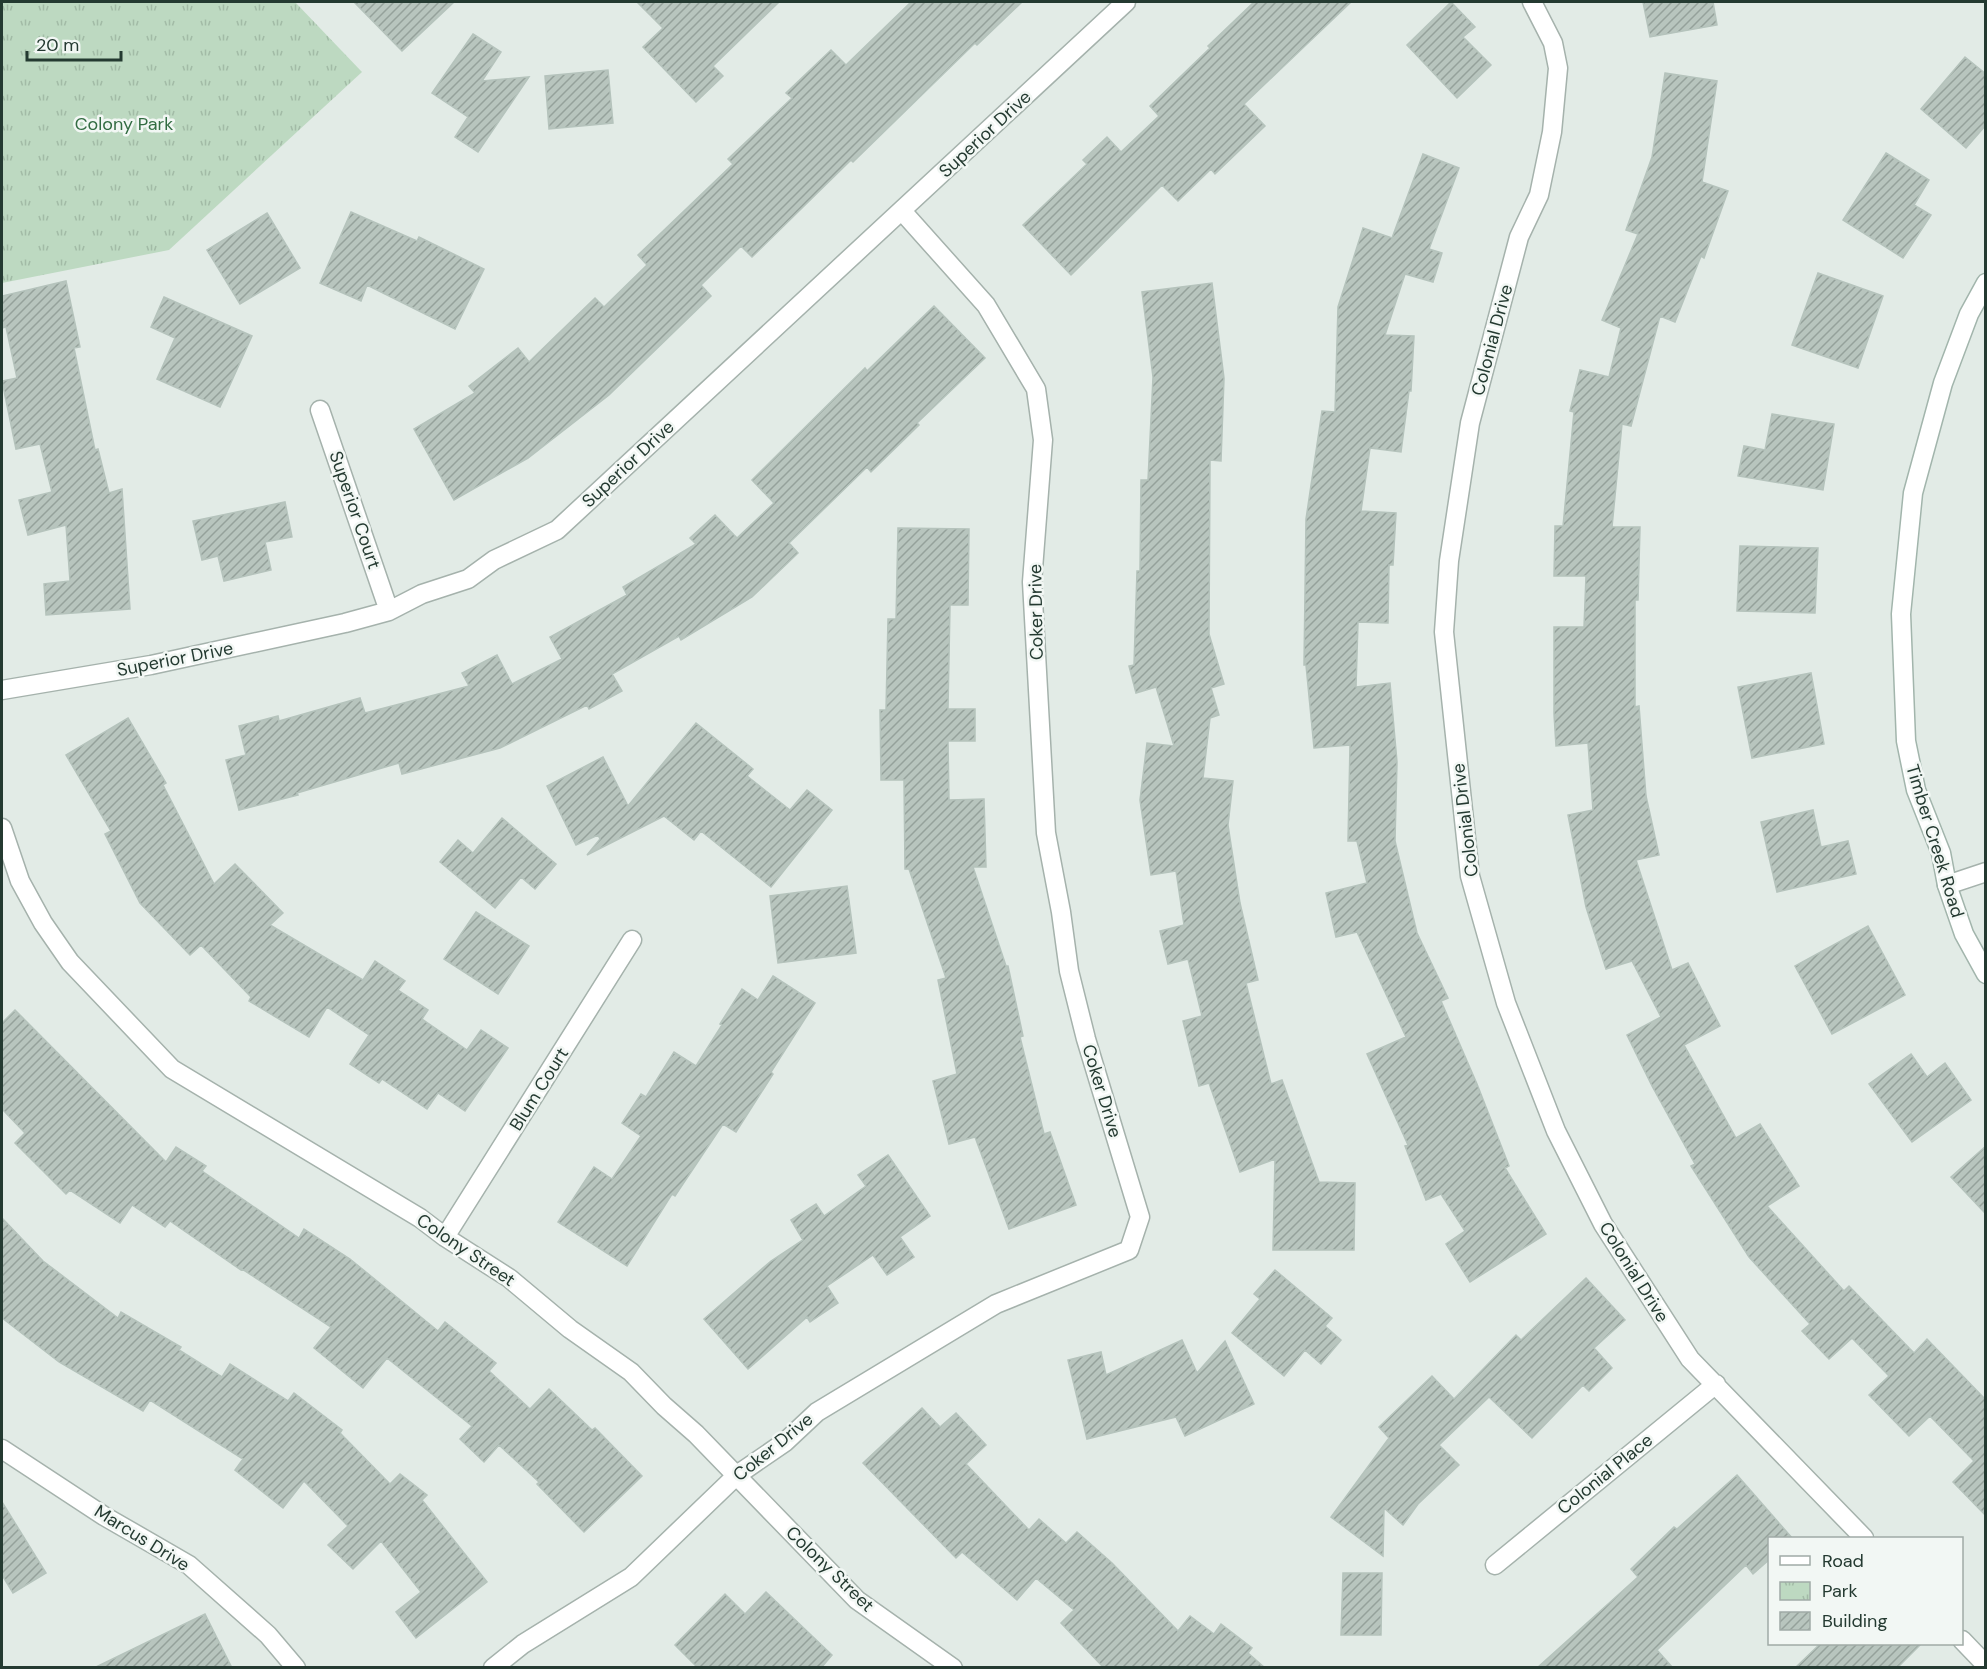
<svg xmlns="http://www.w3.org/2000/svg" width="1987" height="1669" font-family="'DM Sans',sans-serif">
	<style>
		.park { fill: url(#park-tufts) }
		.building { fill: url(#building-hatch); stroke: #b5c3bc; stroke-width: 1.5 }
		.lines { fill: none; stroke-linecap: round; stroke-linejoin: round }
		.street-casing { stroke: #a5b2ac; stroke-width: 21 }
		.secondary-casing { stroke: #a2b5ac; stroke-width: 21 }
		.street { stroke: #fff; stroke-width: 18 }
		.secondary { stroke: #fff; stroke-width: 18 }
		.labels { text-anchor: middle; stroke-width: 5; stroke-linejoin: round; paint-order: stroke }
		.park-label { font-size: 18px; fill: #326c42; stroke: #f2f7f4 }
		.street-label { font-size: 18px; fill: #243a31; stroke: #f2f7f4 }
	</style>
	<defs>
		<pattern id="park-tufts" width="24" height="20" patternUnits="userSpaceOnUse" patternTransform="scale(1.5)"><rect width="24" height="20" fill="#bdd9c1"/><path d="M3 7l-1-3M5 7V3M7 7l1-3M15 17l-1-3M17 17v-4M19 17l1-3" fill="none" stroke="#a2bba6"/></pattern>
		<pattern id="building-hatch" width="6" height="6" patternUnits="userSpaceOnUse" patternTransform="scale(1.5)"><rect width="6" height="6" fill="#b8c5be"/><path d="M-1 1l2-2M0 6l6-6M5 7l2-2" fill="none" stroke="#95a19b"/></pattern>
	</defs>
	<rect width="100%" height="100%" fill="#e2ebe6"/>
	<path class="park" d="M 2,2 L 295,2 L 362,72 L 169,250 L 2,283 Z"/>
	<path class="building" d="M 354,2 L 454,2 L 402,51 Z
		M 637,2 L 779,2 L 713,66 L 723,76 L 696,102 L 643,47 L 663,28 Z
		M 911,2 L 1022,2 L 977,45 L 975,43 L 853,162 L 851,160 L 752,257 L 741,246 L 701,285 L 711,296 L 609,395 L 528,458 L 454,500 L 414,429 L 475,393 L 469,386 L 518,348 L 529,362 L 595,298 L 604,307 L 647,265 L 638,255 L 733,164 L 728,159 L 792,98 L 786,93 L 831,50 L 846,65 Z
		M 1254,2 L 1351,2 L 1244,104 L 1265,126 L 1215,174 L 1211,169 L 1178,201 L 1162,185 L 1071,275 L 1023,225 L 1087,164 L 1083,160 L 1107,137 L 1121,152 L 1159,116 L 1150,106 L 1210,48 L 1208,46 Z
		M 1451,2 L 1475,27 L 1463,37 L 1491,65 L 1457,98 L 1407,45 Z
		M 1643,2 L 1713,2 L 1717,25 L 1650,37 Z
		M 473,34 L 501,52 L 482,81 L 529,77 L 478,152 L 455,137 L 468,117 L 432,93 Z
		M 1965,57 L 1986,74 L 1986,125 L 1966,148 L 1921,109 Z
		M 608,70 L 613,123 L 549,129 L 545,76 Z
		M 1665,73 L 1717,81 L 1702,182 L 1728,191 L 1704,258 L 1701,256 L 1675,322 L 1660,316 L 1631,426 L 1622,424 L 1612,527 L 1640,527 L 1638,600 L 1635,600 L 1635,707 L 1639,706 L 1646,796 L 1659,855 L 1636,860 L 1672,970 L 1688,963 L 1720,1026 L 1684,1045 L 1736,1138 L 1760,1124 L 1799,1186 L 1767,1206 L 1844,1291 L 1849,1286 L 1914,1353 L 1927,1339 L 1986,1400 L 1986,1516 L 1953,1482 L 1974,1461 L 1930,1416 L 1909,1436 L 1869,1395 L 1889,1376 L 1852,1338 L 1829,1359 L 1802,1331 L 1810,1324 L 1749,1257 L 1691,1166 L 1695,1164 L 1652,1086 L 1627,1035 L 1661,1017 L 1632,961 L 1606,969 L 1586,907 L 1568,815 L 1593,810 L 1588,743 L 1556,746 L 1554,714 L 1554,627 L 1584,627 L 1586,576 L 1554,576 L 1555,526 L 1563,526 L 1574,412 L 1570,411 L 1580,370 L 1609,377 L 1621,328 L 1602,320 L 1638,234 L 1626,230 L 1652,157 Z
		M 1886,153 L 1929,180 L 1914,205 L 1931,215 L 1903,258 L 1843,220 Z
		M 1423,154 L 1459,168 L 1429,249 L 1442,253 L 1433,282 L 1405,274 L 1385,335 L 1414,336 L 1411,391 L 1409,391 L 1401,452 L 1370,448 L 1361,511 L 1396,513 L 1393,565 L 1389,565 L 1388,623 L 1358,622 L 1356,687 L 1390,683 L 1397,762 L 1395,841 L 1417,933 L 1448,998 L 1441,1001 L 1477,1084 L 1509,1166 L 1505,1168 L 1546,1234 L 1470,1282 L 1446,1244 L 1465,1231 L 1441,1194 L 1426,1200 L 1405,1146 L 1408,1145 L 1367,1054 L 1406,1037 L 1357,932 L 1336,937 L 1326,893 L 1367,883 L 1357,841 L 1348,841 L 1350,745 L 1314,748 L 1306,665 L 1304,665 L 1306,519 L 1322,411 L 1335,412 L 1338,307 L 1363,228 L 1392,238 Z
		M 351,212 L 417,241 L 419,237 L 484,269 L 455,329 L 367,285 L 361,301 L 320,283 Z
		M 267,213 L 300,268 L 240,304 L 207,250 Z
		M 1818,273 L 1883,296 L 1858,368 L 1792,345 Z
		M 66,281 L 80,347 L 74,348 L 95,450 L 98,449 L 109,493 L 122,489 L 130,609 L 46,615 L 44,584 L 70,581 L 66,525 L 28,535 L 19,500 L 52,492 L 40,444 L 16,449 L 2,381 L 17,378 L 6,327 L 2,328 L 2,296 Z
		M 1212,283 L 1224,378 L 1221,461 L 1210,460 L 1209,634 L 1224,684 L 1211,688 L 1219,715 L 1210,718 L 1203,778 L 1233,781 L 1228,825 L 1240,903 L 1258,980 L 1246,983 L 1271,1084 L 1282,1080 L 1319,1182 L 1355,1183 L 1354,1250 L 1273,1250 L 1275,1159 L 1240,1172 L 1209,1083 L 1199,1086 L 1183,1021 L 1202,1016 L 1188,959 L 1168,964 L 1160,931 L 1184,925 L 1176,871 L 1151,875 L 1140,800 L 1147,743 L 1174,746 L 1156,687 L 1136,693 L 1129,666 L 1134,665 L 1137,571 L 1140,571 L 1141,480 L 1148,480 L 1153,377 L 1142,292 Z
		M 164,297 L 252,336 L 220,407 L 157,379 L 175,338 L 151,327 Z
		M 934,306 L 985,358 L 917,423 L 919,425 L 871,472 L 867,467 L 789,543 L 798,553 L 752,597 L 681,640 L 679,636 L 612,674 L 622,691 L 589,709 L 587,705 L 500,748 L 402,774 L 399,763 L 297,793 L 298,795 L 239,810 L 226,760 L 246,755 L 239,726 L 278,716 L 279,721 L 360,698 L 365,713 L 469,686 L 462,673 L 497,655 L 512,684 L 562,659 L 550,637 L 627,595 L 623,587 L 696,544 L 690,538 L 715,515 L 737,538 L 774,503 L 752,480 L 865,368 L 867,371 Z
		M 1772,414 L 1834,424 L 1823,490 L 1738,476 L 1744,446 L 1765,450 Z
		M 285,502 L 292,537 L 265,542 L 271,570 L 224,581 L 218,556 L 202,560 L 193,521 Z
		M 898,528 L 969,529 L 968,605 L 950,605 L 948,709 L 975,709 L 975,741 L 948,741 L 949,800 L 984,799 L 986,867 L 973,867 L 1006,966 L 1008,966 L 1023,1036 L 1020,1037 L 1044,1134 L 1050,1132 L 1076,1205 L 1009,1229 L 975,1137 L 949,1144 L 933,1081 L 957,1074 L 938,980 L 946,978 L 909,869 L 905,869 L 904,780 L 881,780 L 880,710 L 886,710 L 888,619 L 896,619 Z
		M 1740,546 L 1818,548 L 1815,613 L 1737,611 Z
		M 1811,673 L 1824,744 L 1752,758 L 1738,687 Z
		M 128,718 L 166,783 L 163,785 L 214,884 L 235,864 L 283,913 L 270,925 L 363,980 L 375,961 L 405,981 L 398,990 L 428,1010 L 422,1019 L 467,1050 L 481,1030 L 508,1048 L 465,1111 L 438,1093 L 427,1109 L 382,1079 L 379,1083 L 350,1064 L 369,1035 L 327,1007 L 309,1037 L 249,1001 L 251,997 L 201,945 L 190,955 L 140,903 L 105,834 L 111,831 L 66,755 Z
		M 696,723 L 753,769 L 747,776 L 790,810 L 807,790 L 832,810 L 771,887 L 701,831 L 694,840 L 664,816 L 587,855 L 600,839 L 598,835 L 576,845 L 547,786 L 603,757 L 628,806 Z
		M 1813,810 L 1821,847 L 1848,841 L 1856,874 L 1777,892 L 1761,822 Z
		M 502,818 L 556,864 L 535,889 L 521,877 L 495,908 L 440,862 L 458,840 L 473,853 Z
		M 847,886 L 856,953 L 778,963 L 770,896 Z
		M 476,912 L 529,946 L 498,994 L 444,959 Z
		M 1868,926 L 1905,995 L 1832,1034 L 1795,966 Z
		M 773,976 L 815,1003 L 771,1072 L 773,1074 L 736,1132 L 723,1124 L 675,1196 L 672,1194 L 627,1266 L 558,1222 L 594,1167 L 612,1179 L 641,1136 L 622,1123 L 641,1094 L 646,1097 L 674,1052 L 696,1066 L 722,1025 L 720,1024 L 742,989 L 758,1000 Z
		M 15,1010 L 166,1162 L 176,1147 L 206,1166 L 202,1171 L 299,1238 L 304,1229 L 350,1259 L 438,1331 L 445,1322 L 496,1363 L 489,1371 L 530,1409 L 549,1389 L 592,1430 L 595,1428 L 642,1476 L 584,1532 L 537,1484 L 539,1482 L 499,1445 L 484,1462 L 460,1439 L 472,1426 L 387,1358 L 363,1388 L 314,1348 L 331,1327 L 242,1269 L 241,1270 L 170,1221 L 165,1227 L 132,1205 L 120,1223 L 70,1190 L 66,1194 L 15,1143 L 25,1133 L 2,1109 L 2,1023 Z
		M 1911,1054 L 1927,1077 L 1945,1063 L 1971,1100 L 1912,1142 L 1869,1084 Z
		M 1986,1146 L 1986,1214 L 1951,1177 Z
		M 888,1155 L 930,1216 L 900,1237 L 914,1257 L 887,1275 L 873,1255 L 827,1286 L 838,1303 L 810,1322 L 807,1317 L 748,1369 L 704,1319 L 771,1261 L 803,1240 L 791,1220 L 816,1204 L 824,1216 L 866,1186 L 858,1175 Z
		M 2,1218 L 43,1261 L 118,1318 L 121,1312 L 181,1347 L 179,1350 L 222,1377 L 230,1364 L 288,1401 L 294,1393 L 342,1430 L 340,1433 L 390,1484 L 400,1474 L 427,1495 L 422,1500 L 487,1582 L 416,1638 L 396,1612 L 421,1592 L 381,1541 L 353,1569 L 328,1545 L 348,1526 L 304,1481 L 283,1508 L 235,1470 L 243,1459 L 150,1400 L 143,1411 L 59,1362 L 2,1318 Z
		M 1275,1270 L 1332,1318 L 1325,1326 L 1341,1340 L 1321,1364 L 1305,1350 L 1284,1376 L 1232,1333 L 1260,1299 L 1254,1294 Z
		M 1586,1278 L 1625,1320 L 1594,1348 L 1612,1368 L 1589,1391 L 1583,1385 L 1532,1438 L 1489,1397 L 1439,1445 L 1459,1465 L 1418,1504 L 1403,1525 L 1384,1508 L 1383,1556 L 1331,1517 L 1389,1438 L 1379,1427 L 1432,1376 L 1454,1399 L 1516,1335 L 1521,1340 Z
		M 1182,1340 L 1197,1373 L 1225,1341 L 1254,1404 L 1185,1436 L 1176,1417 L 1087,1439 L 1068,1360 L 1101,1352 L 1106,1375 Z
		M 922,1408 L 940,1427 L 956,1413 L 986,1445 L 966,1464 L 1029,1530 L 1039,1519 L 1066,1543 L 1077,1532 L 1112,1563 L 1178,1631 L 1190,1616 L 1214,1634 L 1221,1624 L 1252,1648 L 1248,1653 L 1265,1668 L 1104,1668 L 1061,1623 L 1074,1610 L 1036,1578 L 1017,1600 L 962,1552 L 956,1558 L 863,1463 Z
		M 1737,1475 L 1793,1539 L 1770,1539 L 1770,1559 L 1753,1574 L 1746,1565 L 1657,1650 L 1673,1668 L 1537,1668 L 1638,1577 L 1631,1569 L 1674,1527 L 1677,1529 Z
		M 2,1502 L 46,1573 L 13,1593 L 2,1575 Z
		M 1343,1573 L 1382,1573 L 1381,1635 L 1341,1635 Z
		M 766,1592 L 832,1655 L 821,1668 L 698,1668 L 675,1645 L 725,1594 L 745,1614 Z
		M 205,1614 L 232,1668 L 94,1668 Z
		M 1820,1644 L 1921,1644 L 1897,1668 L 1795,1668 Z"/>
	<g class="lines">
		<defs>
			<path id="street" d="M 1532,2 L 1553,43 L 1558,68 L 1552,132 L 1539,195 L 1519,237 L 1470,423 L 1449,561 L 1444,632 L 1470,876 L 1506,1003 L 1556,1131 L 1603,1224 L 1690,1359 L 1864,1538
				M 320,410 L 389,611
				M 2,690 L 151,665 L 345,623 L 389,611 L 422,594 L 468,579 L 494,560 L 557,530 L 1126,2
				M 2,828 L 20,881 L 43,923 L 70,962 L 172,1069 L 420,1218 L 445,1237 L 509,1278 L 570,1329 L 631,1372 L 664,1406 L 696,1434 L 857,1600 L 953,1668
				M 1947,885 L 1986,872
				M 445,1237 L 632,940
				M 2,1449 L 104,1516 L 189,1565 L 268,1635 L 296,1668
				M 1495,1565 L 1716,1384
				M 1962,1640 L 1986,1665
				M 493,1668 L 523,1644 L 631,1577 L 737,1475 L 785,1442 L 817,1412 L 996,1304 L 1129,1250 L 1140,1217 L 1086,1039 L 1069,971 L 1061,912 L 1046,833 L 1032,582 L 1043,440 L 1036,389 L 986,305 L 902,211"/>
			<path id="secondary" d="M 1986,283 L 1969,314 L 1943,383 L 1913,493 L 1901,614 L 1906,741 L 1916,790 L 1941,853 L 1947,885 L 1964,934 L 1986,974"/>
		</defs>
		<use href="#street" class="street-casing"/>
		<use href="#secondary" class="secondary-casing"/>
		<use href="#street" class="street"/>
		<use href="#secondary" class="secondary"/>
	</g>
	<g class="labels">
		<g class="park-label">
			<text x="124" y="130">Colony Park</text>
		</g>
		<g class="street-label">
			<text transform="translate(985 134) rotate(-43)" y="6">Superior Drive</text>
			<text transform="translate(1492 340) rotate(-75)" y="6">Colonial Drive</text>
			<text transform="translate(628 464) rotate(-43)" y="6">Superior Drive</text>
			<text transform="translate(355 510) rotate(71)" y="6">Superior Court</text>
			<text transform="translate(1036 612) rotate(-91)" y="6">Coker Drive</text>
			<text transform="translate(175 659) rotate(-11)" y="6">Superior Drive</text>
			<text transform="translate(1465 820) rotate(-97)" y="6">Colonial Drive</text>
			<text transform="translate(1935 841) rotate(73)" y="6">Timber Creek Road</text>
			<text transform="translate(539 1089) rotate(-58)" y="6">Blum Court</text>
			<text transform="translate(1102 1091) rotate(73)" y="6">Coker Drive</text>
			<text transform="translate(466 1250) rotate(34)" y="6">Colony Street</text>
			<text transform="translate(1634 1272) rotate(58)" y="6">Colonial Drive</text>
			<text transform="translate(773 1447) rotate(-39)" y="6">Coker Drive</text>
			<text transform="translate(1605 1474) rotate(-39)" y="6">Colonial Place</text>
			<text transform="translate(142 1538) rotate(32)" y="6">Marcus Drive</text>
			<text transform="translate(830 1569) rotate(44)" y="6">Colony Street</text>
		</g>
	</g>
	<rect width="1987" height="1669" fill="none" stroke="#243a31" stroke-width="6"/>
	<rect x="1768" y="1537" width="195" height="108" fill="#f2f7f4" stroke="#a0aba6" stroke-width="1.5"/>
	<rect x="1780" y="1556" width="30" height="9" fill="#ffffff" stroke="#a0aba6" stroke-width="1.5"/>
	<text x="1822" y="1567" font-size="18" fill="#243a31">Road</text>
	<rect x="1780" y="1582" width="30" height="18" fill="url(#park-tufts)" stroke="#a0aba6" stroke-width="1.5"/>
	<text x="1822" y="1597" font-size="18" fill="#243a31">Park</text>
	<rect x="1780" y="1612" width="30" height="18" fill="url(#building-hatch)" stroke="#a0aba6" stroke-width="1.5"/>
	<text x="1822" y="1627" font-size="18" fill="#243a31">Building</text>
	<path d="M27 51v9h94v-9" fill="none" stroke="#243a31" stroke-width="3"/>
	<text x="36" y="51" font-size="18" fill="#243a31" stroke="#f2f7f4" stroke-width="4.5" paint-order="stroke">20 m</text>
</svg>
